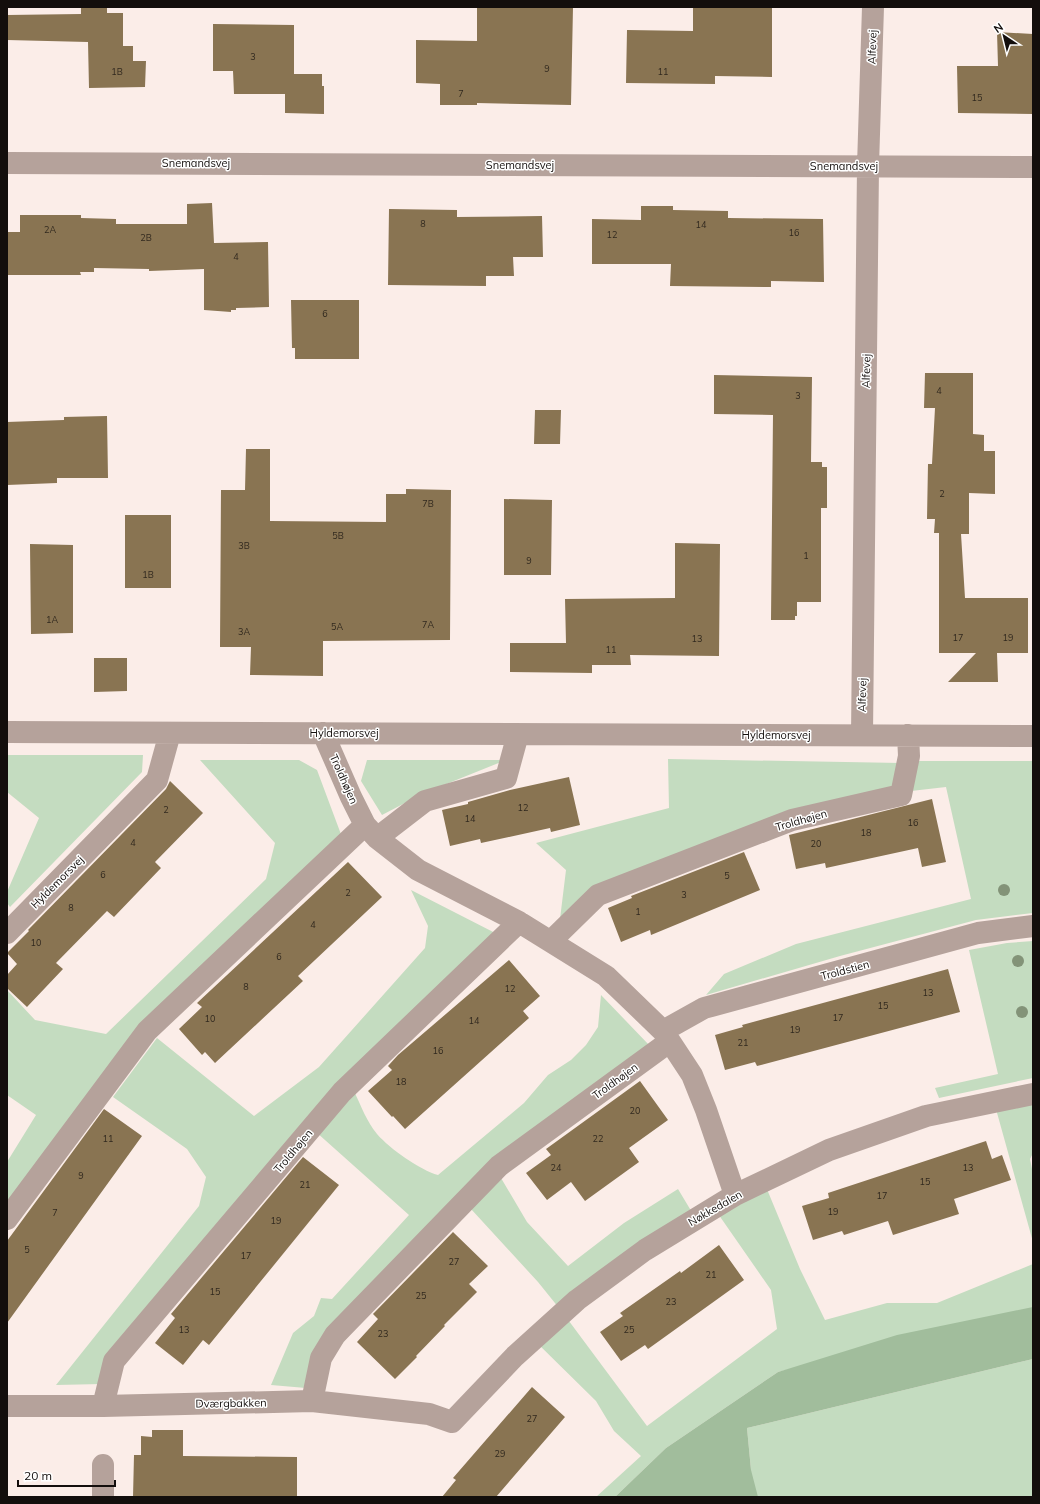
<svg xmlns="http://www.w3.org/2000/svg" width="1040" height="1504" font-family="Mulish,sans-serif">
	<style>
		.green { fill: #c4dcc0 }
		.forest { fill: #a1bd9c }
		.building { fill: #897452 }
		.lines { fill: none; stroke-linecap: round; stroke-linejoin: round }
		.minor { stroke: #b5a29b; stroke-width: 22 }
		.tree { fill: #839378 }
		.labels { text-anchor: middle; stroke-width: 3; stroke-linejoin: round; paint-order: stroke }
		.number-label { font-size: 9px; fill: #30281e }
		.street-label { font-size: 11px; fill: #130e0c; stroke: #fff }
	</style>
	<rect width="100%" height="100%" fill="#fbede8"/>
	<path class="green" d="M 7,755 L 143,755 L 142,772 L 10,907 L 7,903 L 7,892 L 39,818 L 7,792 Z
		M 668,759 L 901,763 L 891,790 L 560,919 L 566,870 L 536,843 L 669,808 Z
		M 200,760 L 299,760 L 317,770 L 342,837 L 143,1024 L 7,1202 L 7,1162 L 36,1115 L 7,1095 L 7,990 L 35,1020 L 106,1034 L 266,879 L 275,843 Z
		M 367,760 L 506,760 L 424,793 L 382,815 L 361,781 Z
		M 918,761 L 1033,761 L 1033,913 L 976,920 L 840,956 L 706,995 L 724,974 L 796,944 L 971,899 L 946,787 L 911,791 Z
		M 411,890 L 501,936 L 339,1086 L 102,1384 L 56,1385 L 199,1206 L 206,1177 L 187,1149 L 113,1097 L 157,1038 L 254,1116 L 319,1067 L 425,948 L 428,926 Z
		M 1033,941 L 1033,1078 L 939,1098 L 935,1088 L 998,1074 L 969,950 L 1007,943 Z
		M 601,995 L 650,1046 L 492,1160 L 306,1388 L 271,1385 L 293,1333 L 314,1316 L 321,1298 L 332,1299 L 409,1215 L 316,1132 L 354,1091 C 361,1106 367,1122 377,1134 C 390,1149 420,1170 438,1175 L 524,1103 L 548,1075 L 571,1060 L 586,1045 L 598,1027 Z
		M 1033,1095 L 1033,1153 L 1030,1159 L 1033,1174 L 1033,1242 L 994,1102 Z
		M 501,1178 L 527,1222 L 568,1266 L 624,1223 L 678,1189 L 696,1219 L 563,1313 L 647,1426 L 777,1329 L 771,1290 L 714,1208 L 764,1182 L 800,1269 L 825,1320 L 887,1303 L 937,1303 L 1033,1264 L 1033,1308 L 778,1372 L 666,1448 L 615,1497 L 596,1497 L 641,1456 L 614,1431 L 596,1401 L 533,1339 L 563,1313 L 538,1282 L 471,1209 Z
		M 1033,1359 L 1033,1497 L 726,1497 L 751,1470 L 747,1428 Z"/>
	<path class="forest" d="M 1033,1307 L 1033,1359 L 747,1428 L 751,1470 L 758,1497 L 615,1497 L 666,1448 L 778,1372 L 897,1335 Z"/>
	<path class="building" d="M 81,7 L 107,7 L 107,13 L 123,13 L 123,46 L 133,46 L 133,61 L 146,61 L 145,87 L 89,88 L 88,42 L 7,40 L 7,15 L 81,14 Z
		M 477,7 L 573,7 L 571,105 L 477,103 L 477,105 L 440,105 L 440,84 L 416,83 L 416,40 L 477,41 Z
		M 693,7 L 772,7 L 772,77 L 715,76 L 715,84 L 626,83 L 627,30 L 693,31 Z
		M 213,24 L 294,25 L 294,74 L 322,74 L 322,86 L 324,86 L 324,114 L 285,113 L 285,94 L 234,94 L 233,71 L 213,71 Z
		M 997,32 L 1033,34 L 1033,114 L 958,113 L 957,66 L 998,66 Z
		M 212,203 L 214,243 L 268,242 L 269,307 L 236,308 L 236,310 L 231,310 L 231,312 L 204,310 L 204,269 L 149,271 L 149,269 L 94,268 L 94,272 L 80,272 L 81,275 L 7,275 L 7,232 L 20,232 L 20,215 L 81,215 L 81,218 L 116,219 L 116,224 L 187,224 L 187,204 Z
		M 641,206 L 673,206 L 673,210 L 728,211 L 728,218 L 823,219 L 824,282 L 771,281 L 771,287 L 670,286 L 671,264 L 592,264 L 592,219 L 641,220 Z
		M 389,209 L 457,210 L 457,217 L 542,216 L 543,257 L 513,257 L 514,276 L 486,276 L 486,286 L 388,285 Z
		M 291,300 L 359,300 L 359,359 L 295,359 L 295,348 L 292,348 Z
		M 925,373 L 973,373 L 973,434 L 984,435 L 984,451 L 995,451 L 995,494 L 969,493 L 969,534 L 961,534 L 965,598 L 1028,598 L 1028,653 L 997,653 L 998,682 L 948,682 L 976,653 L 939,653 L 939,533 L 934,533 L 935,519 L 927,519 L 928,464 L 932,464 L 935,408 L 924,408 Z
		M 714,375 L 812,377 L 811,462 L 822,462 L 822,467 L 827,467 L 827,508 L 821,508 L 821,602 L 797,602 L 797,616 L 795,616 L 795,620 L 771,620 L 773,415 L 714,414 Z
		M 535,410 L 561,410 L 560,444 L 534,444 Z
		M 107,416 L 108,478 L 57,478 L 57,483 L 7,485 L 7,422 L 64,420 L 64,417 Z
		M 246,449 L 270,449 L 270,521 L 386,522 L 386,494 L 406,494 L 406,489 L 451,490 L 450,640 L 323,641 L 323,676 L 250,675 L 251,647 L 220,647 L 221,490 L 245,490 Z
		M 504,499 L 552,500 L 551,575 L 504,575 Z
		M 125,515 L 171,515 L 171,588 L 125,588 Z
		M 675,543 L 720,544 L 719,656 L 630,655 L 631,665 L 592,665 L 592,673 L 510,672 L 510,643 L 566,643 L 565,599 L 675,598 Z
		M 30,544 L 73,545 L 73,633 L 31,634 Z
		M 94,658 L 127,658 L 127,691 L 94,692 Z
		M 569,777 L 580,825 L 551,832 L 550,828 L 481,843 L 480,839 L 450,846 L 442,810 L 468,804 L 468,802 L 510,790 Z
		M 170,781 L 203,813 L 155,862 L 161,868 L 114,917 L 107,911 L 56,963 L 63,969 L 27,1007 L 7,988 L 7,975 L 17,964 L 7,953 L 29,931 L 28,930 L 166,789 Z
		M 932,799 L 946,862 L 922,867 L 918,848 L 826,868 L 825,863 L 796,869 L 789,835 Z
		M 744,852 L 760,890 L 651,935 L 650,930 L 621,942 L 608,908 L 632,898 L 631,896 Z
		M 348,862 L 382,897 L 298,976 L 303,981 L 215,1063 L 205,1052 L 202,1055 L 179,1029 L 202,1007 L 197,1003 Z
		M 509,960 L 540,996 L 523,1011 L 529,1018 L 405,1129 L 393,1116 L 392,1117 L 368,1091 L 392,1070 L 388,1066 L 398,1055 Z
		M 948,969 L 960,1012 L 757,1066 L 755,1062 L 725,1070 L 715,1035 L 743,1027 L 742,1025 Z
		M 640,1081 L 668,1120 L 629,1148 L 639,1162 L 585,1201 L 571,1182 L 547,1200 L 526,1173 L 551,1155 L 546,1149 Z
		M 104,1109 L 142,1136 L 7,1323 L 7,1241 Z
		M 986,1141 L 992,1159 L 1002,1155 L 1011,1180 L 954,1199 L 959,1214 L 893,1235 L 888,1221 L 844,1235 L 842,1231 L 813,1240 L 802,1206 L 829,1198 L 828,1193 Z
		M 303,1157 L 339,1185 L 209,1345 L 203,1340 L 183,1365 L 155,1343 L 175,1318 L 171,1314 Z
		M 453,1232 L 488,1266 L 469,1284 L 477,1292 L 444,1325 L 445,1326 L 416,1356 L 417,1357 L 395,1379 L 357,1342 L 378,1319 L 373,1314 Z
		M 719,1245 L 744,1280 L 648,1349 L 645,1345 L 621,1361 L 600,1332 L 623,1316 L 620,1313 L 680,1271 L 681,1273 Z
		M 532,1387 L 565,1417 L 496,1497 L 442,1497 L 456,1480 L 453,1478 Z
		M 152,1430 L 183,1430 L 183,1456 L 297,1457 L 297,1497 L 133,1497 L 134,1455 L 141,1455 L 141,1436 L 152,1437 Z"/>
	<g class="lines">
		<path class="minor" d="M 7,163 L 1033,167
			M 7,732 L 1033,736
			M 323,733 L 351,797 L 365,825 L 377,838 L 418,870 L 519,922 L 606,976 L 663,1031 L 692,1075 L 706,1110 L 735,1195
			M 862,735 L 868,166 L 873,7
			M 377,838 L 425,801 L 506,778 L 518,734
			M 7,933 L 157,780 L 170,733
			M 551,941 L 598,895 L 792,820 L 901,795 L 909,756 L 908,735
			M 663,1031 L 704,1008 L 978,933 L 1033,926
			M 7,1219 L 147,1031 L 365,825
			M 312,1401 L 321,1358 L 335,1335 L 499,1166 L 669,1042
			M 7,1406 L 103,1406 L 312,1401 L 429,1414 L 452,1422 L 515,1356 L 577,1300 L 645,1250 L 735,1195 L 829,1150 L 926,1116 L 1033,1094
			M 103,1406 L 114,1361 L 342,1092 L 519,922
			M 103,1497 L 103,1465"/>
	</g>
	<g class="tree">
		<circle cx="1004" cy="890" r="6"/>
		<circle cx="1018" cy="961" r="6"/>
		<circle cx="1022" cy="1012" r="6"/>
	</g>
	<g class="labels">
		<g class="number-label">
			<text x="253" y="60">3</text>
			<text x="547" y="72">9</text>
			<text x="117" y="75">1B</text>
			<text x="663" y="75">11</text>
			<text x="461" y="97">7</text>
			<text x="977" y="101">15</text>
			<text x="423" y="227">8</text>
			<text x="701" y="228">14</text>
			<text x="50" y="233">2A</text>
			<text x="794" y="236">16</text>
			<text x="612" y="238">12</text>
			<text x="146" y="241">2B</text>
			<text x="236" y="260">4</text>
			<text x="325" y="317">6</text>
			<text x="939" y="394">4</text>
			<text x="798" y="399">3</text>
			<text x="942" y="497">2</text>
			<text x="428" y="507">7B</text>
			<text x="338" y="539">5B</text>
			<text x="244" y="549">3B</text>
			<text x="806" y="559">1</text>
			<text x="529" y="564">9</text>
			<text x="148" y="578">1B</text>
			<text x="52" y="623">1A</text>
			<text x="428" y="628">7A</text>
			<text x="337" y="630">5A</text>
			<text x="244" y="635">3A</text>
			<text x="958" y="641">17</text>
			<text x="1008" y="641">19</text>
			<text x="697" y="642">13</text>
			<text x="611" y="653">11</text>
			<text x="523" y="811">12</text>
			<text x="166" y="813">2</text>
			<text x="470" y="822">14</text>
			<text x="913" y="826">16</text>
			<text x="866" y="836">18</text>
			<text x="133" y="846">4</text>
			<text x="816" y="847">20</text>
			<text x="103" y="878">6</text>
			<text x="727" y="879">5</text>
			<text x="348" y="896">2</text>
			<text x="684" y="898">3</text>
			<text x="71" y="911">8</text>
			<text x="638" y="915">1</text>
			<text x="313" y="928">4</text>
			<text x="36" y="946">10</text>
			<text x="279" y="960">6</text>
			<text x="246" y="990">8</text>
			<text x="510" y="992">12</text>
			<text x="928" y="996">13</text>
			<text x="883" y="1009">15</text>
			<text x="838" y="1021">17</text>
			<text x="210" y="1022">10</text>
			<text x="474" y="1024">14</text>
			<text x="795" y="1033">19</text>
			<text x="743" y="1046">21</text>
			<text x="438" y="1054">16</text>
			<text x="401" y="1085">18</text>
			<text x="635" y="1114">20</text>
			<text x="108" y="1142">11</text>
			<text x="598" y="1142">22</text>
			<text x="556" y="1171">24</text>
			<text x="968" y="1171">13</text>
			<text x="81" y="1179">9</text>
			<text x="925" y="1185">15</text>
			<text x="305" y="1188">21</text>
			<text x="882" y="1199">17</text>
			<text x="833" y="1215">19</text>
			<text x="55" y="1216">7</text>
			<text x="276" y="1224">19</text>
			<text x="27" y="1253">5</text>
			<text x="246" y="1259">17</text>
			<text x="454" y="1265">27</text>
			<text x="711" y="1278">21</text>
			<text x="215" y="1295">15</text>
			<text x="421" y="1299">25</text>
			<text x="671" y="1305">23</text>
			<text x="184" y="1333">13</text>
			<text x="629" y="1333">25</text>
			<text x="383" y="1337">23</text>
			<text x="532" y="1422">27</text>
			<text x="500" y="1457">29</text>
		</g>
		<g class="street-label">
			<text transform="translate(872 47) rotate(-88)" y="4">Alfevej</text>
			<text x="196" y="167">Snemandsvej</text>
			<text x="520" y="169">Snemandsvej</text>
			<text x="844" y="170">Snemandsvej</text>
			<text transform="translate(866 371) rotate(-89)" y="4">Alfevej</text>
			<text transform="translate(862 695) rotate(-89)" y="4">Alfevej</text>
			<text x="344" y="737">Hyldemorsvej</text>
			<text x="776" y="739">Hyldemorsvej</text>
			<text transform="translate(344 779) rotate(66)" y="4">Troldhøjen</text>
			<text transform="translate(801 820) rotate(-16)" y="4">Troldhøjen</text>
			<text transform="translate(57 882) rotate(-45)" y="4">Hyldemorsvej</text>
			<text transform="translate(845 970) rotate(-15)" y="4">Troldstien</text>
			<text transform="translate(615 1081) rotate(-36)" y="4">Troldhøjen</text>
			<text transform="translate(293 1151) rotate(-50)" y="4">Troldhøjen</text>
			<text transform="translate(715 1208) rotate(-30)" y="4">Nøkkedalen</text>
			<text transform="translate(231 1403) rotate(-1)" y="4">Dværgbakken</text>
		</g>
	</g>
	<rect width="1040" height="1504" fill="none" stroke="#130e0c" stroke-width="16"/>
	<g transform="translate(1004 36) rotate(325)" stroke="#ffffff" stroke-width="3" paint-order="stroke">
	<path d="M0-3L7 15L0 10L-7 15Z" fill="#130e0c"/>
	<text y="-6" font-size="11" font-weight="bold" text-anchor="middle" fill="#130e0c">N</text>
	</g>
	<path d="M18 1480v6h97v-6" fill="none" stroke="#130e0c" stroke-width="2"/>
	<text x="24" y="1480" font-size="12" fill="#130e0c" stroke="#ffffff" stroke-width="3" paint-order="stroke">20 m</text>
</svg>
